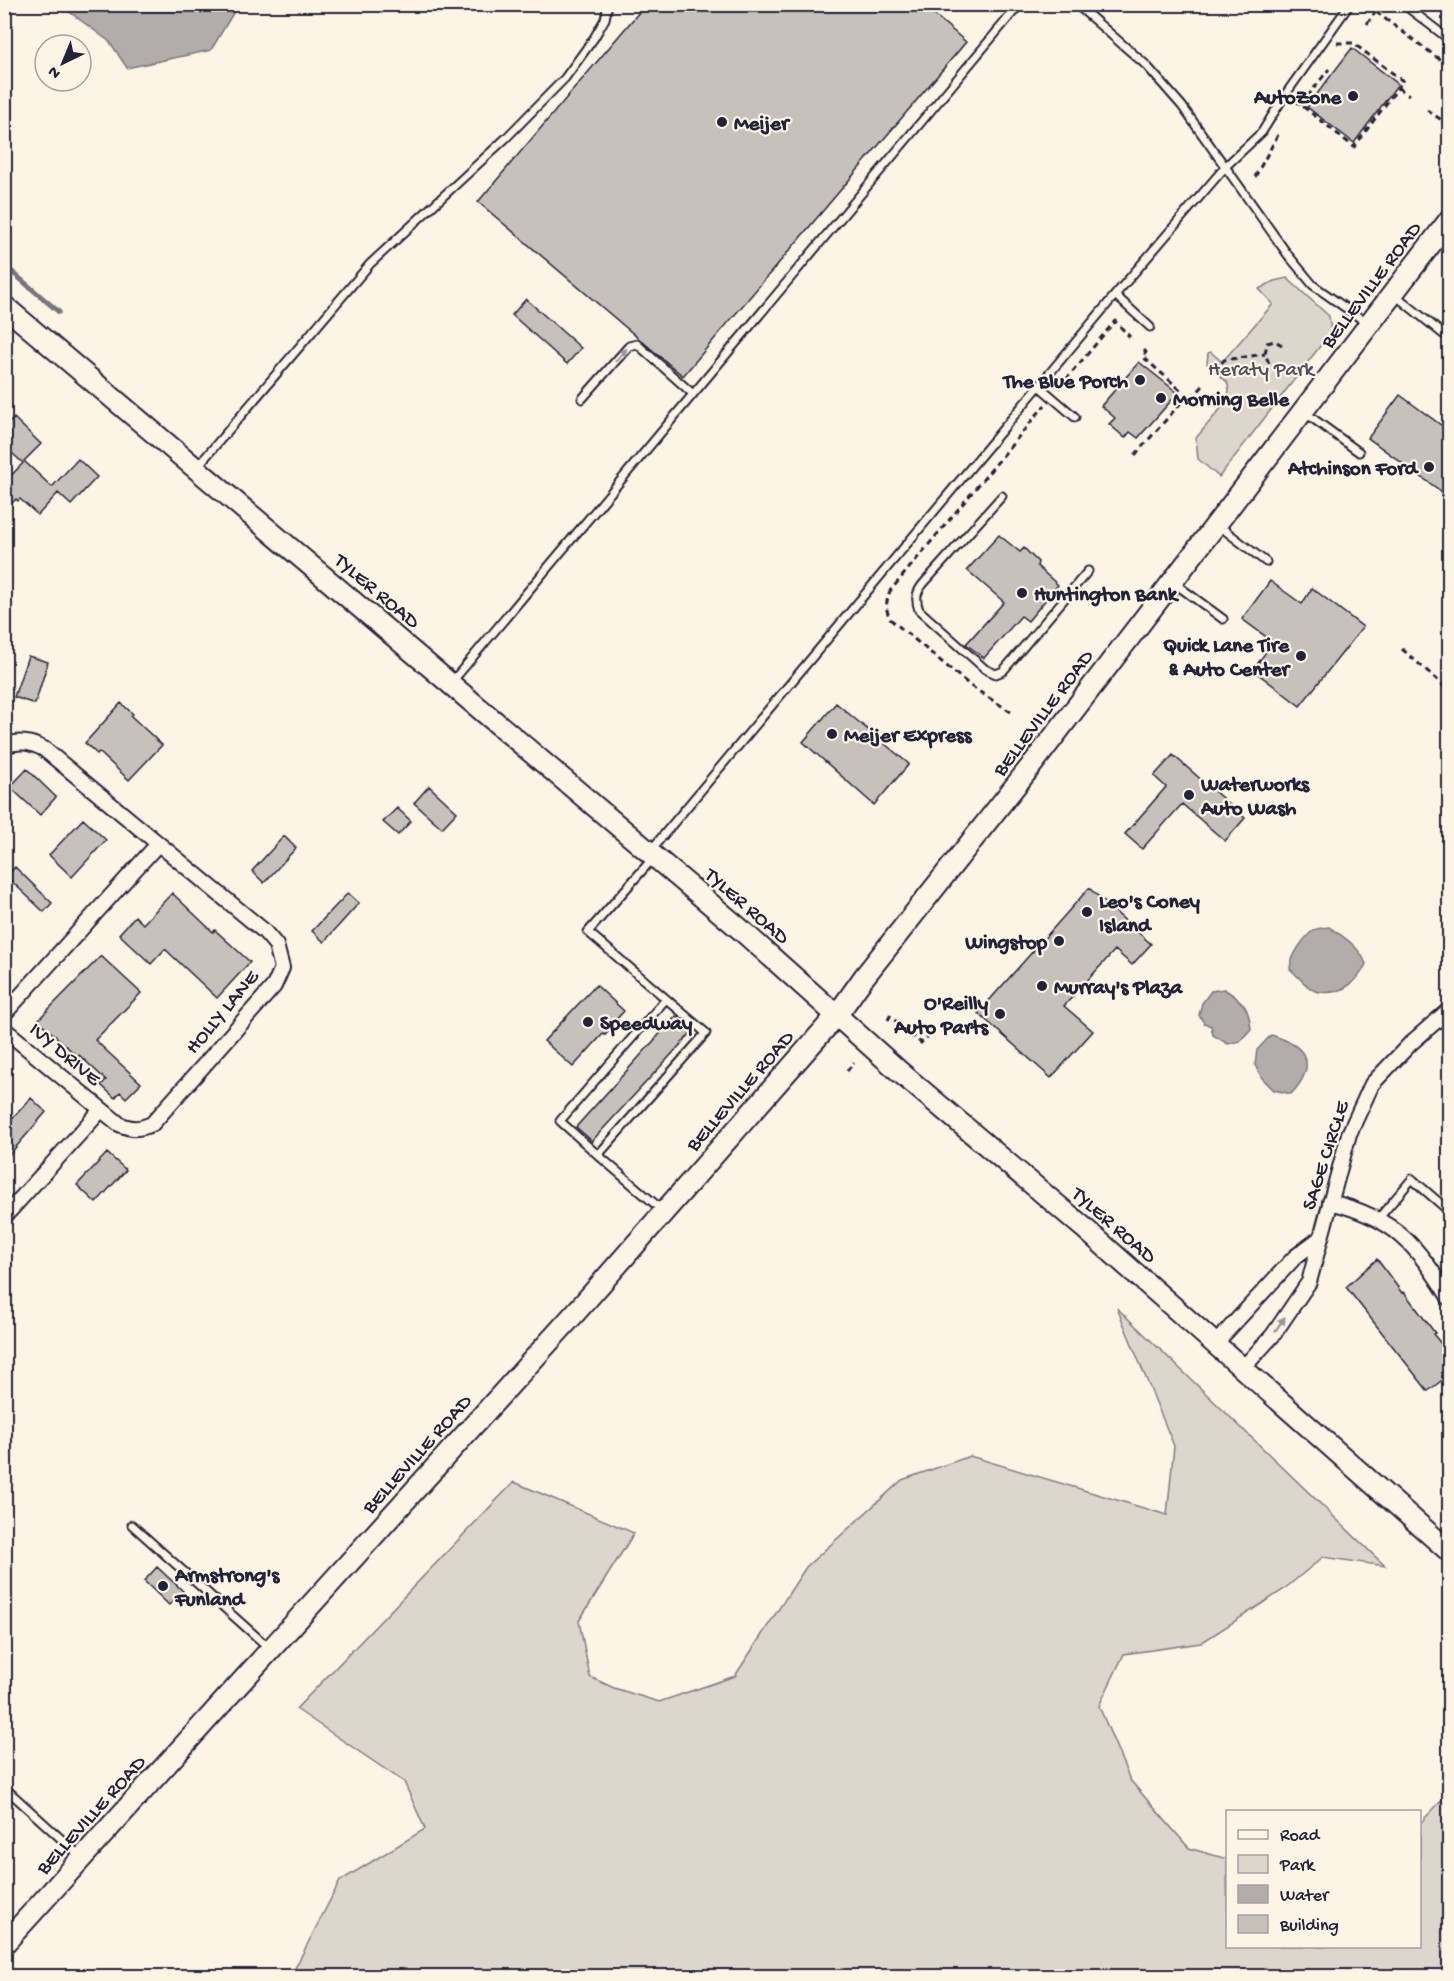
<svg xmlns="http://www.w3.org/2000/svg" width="1454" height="1981" font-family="'Gochi Hand',sans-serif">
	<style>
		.green { fill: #dcd6cc; stroke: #7f7c84; stroke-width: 1.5 }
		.water { fill: #b2adab; stroke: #78757e; stroke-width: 1.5 }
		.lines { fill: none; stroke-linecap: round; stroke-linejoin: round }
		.stream { stroke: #78757e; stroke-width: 5 }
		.building { fill: #c6c1bb; stroke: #22223b; stroke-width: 1.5 }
		.lane-casing { stroke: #22223b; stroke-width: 11 }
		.street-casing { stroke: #22223b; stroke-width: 18 }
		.secondary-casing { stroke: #22223b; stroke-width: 24 }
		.path { stroke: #22223b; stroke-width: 3; stroke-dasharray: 6 4.5; stroke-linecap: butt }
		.lane { stroke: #fcf5e5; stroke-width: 7 }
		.street { stroke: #fcf5e5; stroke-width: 14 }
		.secondary { stroke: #fcf5e5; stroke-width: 20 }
		.oneway { fill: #9a9698 }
		.poi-dot { fill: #22223b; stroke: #fcf5e5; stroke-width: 2 }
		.labels { text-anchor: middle; stroke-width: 4.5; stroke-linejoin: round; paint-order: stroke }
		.poi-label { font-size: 21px; font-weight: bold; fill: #22223b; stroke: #fcf5e5; text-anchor: start }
		.street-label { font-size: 21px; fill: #22223b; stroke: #fcf5e5 }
		.park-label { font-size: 21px; fill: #504f5f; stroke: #fcf5e5 }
	</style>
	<rect width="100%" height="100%" fill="#fcf5e5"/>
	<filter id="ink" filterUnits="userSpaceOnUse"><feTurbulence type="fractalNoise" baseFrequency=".0167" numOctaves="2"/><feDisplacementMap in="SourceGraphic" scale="12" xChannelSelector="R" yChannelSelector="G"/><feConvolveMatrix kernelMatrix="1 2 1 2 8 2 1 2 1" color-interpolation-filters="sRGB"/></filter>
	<g filter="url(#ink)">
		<path class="green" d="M 1287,278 L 1329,316 L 1331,332 L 1219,477 L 1198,459 L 1196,438 L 1228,400 L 1229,389 L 1227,382 L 1207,364 L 1208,353 L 1211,352 L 1222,362 L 1273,304 L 1259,289 L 1274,281 Z
			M 1117,1308 L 1385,1566 L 1323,1557 L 1283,1590 L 1201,1643 L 1124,1654 L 1099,1706 L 1130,1780 L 1189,1848 L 1227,1859 L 1228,1946 L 1420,1946 L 1420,1823 L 1449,1793 L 1449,1976 L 291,1976 L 340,1881 L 425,1829 L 404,1782 L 296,1709 L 514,1482 L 634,1533 L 579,1621 L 590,1677 L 614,1688 L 659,1702 L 735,1676 L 806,1567 L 902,1480 L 970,1456 L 1167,1515 L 1174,1446 Z"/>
		<path class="water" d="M 60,5 L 238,5 L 211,50 L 127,68 L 110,42 Z
			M 1329,927 C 1344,937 1360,947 1366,964 C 1357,984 1338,997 1315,991 C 1307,988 1297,975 1290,969 C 1290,957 1304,937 1314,930 C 1318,928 1324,928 1329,927 Z
			M 1224,989 C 1243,1001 1249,1007 1251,1029 L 1240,1041 L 1228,1044 L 1213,1035 L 1211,1026 L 1204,1023 L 1199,1015 L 1202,1003 L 1211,991 Z
			M 1271,1035 C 1306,1045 1319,1064 1291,1094 L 1274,1090 L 1262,1078 L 1255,1065 L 1257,1050 Z"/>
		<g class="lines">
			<path class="stream" d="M 4,265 L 59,312"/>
		</g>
		<path class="building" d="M 646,4 L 922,4 L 966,42 L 683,376 L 478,202 Z
			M 1352,48 L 1398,84 L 1354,143 L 1307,107 Z
			M 526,299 L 581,348 L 567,364 L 512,315 Z
			M 1139,362 L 1178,393 L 1138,438 L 1130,432 L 1125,438 L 1109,424 L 1115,418 L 1101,406 Z
			M 1400,395 L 1449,431 L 1449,497 L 1368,438 Z
			M 14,418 L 41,444 L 24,461 L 52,487 L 78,459 L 97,477 L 71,505 L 58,493 L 38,515 L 20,499 L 18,501 L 16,499 L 4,511 L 4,483 L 23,463 L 4,446 L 4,428 Z
			M 999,535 L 1020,552 L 1024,548 L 1038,562 L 1037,566 L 1058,585 L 1028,621 L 1021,616 L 984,658 L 966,644 L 1004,602 L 967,570 Z
			M 1270,581 L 1302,604 L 1312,588 L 1363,627 L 1300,706 L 1253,670 L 1273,642 L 1242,619 Z
			M 28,656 L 48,662 L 35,704 L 14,697 Z
			M 121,703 L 133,714 L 131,716 L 162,745 L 129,780 L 99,752 L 97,754 L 85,743 Z
			M 836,703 L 909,764 L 874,805 L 803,742 Z
			M 1173,755 L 1245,818 L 1225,841 L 1182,804 L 1142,849 L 1125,834 L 1166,787 L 1154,776 Z
			M 27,769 L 56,797 L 40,815 L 10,787 Z
			M 429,786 L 457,812 L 442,828 L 414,803 Z
			M 397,808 L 411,821 L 398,835 L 383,822 Z
			M 83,819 L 106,840 L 72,877 L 49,855 Z
			M 284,836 L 296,848 L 264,883 L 252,871 Z
			M 15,867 L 52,903 L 44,912 L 6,876 Z
			M 1089,888 L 1151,944 L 1132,965 L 1115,950 L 1064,1006 L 1093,1031 L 1051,1078 L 978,1013 Z
			M 172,893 L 213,932 L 215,930 L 250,962 L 217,998 L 165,949 L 151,964 L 119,934 L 135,916 L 143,924 Z
			M 348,893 L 359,903 L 324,942 L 312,931 Z
			M 101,956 L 141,993 L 95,1040 L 141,1083 L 126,1098 L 120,1092 L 115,1098 L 101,1085 L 106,1080 L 79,1055 L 78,1057 L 38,1020 Z
			M 596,985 L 624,1011 L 612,1024 L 614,1026 L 605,1035 L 603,1034 L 573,1067 L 544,1041 Z
			M 676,1016 L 693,1031 L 592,1141 L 576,1127 Z
			M 31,1098 L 46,1112 L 4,1161 L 4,1127 Z
			M 107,1153 L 126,1170 L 96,1203 L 77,1185 Z
			M 1377,1259 L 1402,1293 L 1404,1292 L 1435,1333 L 1433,1334 L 1449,1353 L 1449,1375 L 1428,1391 L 1346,1287 Z
			M 157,1567 L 183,1591 L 169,1605 L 144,1581 Z"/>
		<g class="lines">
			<defs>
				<path id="lane" d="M 1076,4 L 1146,65 L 1182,106 L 1288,255 L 1313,285 L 1367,323
					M 1403,4 L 1450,40
					M 1394,294 L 1443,334
					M 1115,295 L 1150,327
					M 1039,386 L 1075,417
					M 582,399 L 629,346 L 637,344 L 693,394
					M 1304,412 L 1359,452
					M 198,466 L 370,264 L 506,138 L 565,78 L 594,38 L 605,19 L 608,4
					M 1002,496 L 924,583 C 916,592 915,599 919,610 L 985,669 L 996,674 L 1003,671 L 1088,571
					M 1218,525 L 1266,562
					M 1174,583 L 1223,619
					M 451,683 L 1020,4
					M 651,850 L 1115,295 L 1226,166 L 1262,132 L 1285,95 L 1350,4
					M 654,857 L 588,932 L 706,1033 L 598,1155 L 662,1210
					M 598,1155 L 560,1121 L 666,999
					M 1378,1219 L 1412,1179 L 1450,1212
					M 132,1525 L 269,1648
					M 4,1787 L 80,1856"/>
				<path id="street" d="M 4,746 C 19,740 30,742 44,749 L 264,931 L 276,945 L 282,968 L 274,986 L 152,1124 C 140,1129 132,1130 119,1124 L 4,1029
					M 4,1014 L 158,844
					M 1330,1202 C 1395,1218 1416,1244 1450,1299
					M 4,1217 L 101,1110
					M 1215,1344 L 1295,1257 L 1319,1239
					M 1243,1368 L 1273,1335 L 1309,1282 L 1349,1134 L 1372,1084 L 1411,1043 L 1450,1009"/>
				<path id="secondary" d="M 4,306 L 740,929 L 901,1073 L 1083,1227 L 1450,1552
					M 4,1944 L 576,1312 L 837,1015 L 864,977 L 1035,761 L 1450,219"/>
			</defs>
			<use href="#lane" class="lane-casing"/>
			<use href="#street" class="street-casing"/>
			<use href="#secondary" class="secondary-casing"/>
			<path class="path" d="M 1376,12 L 1450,67
				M 1367,24 L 1381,4
				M 1398,88 L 1409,95
				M 1295,100 L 1354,147 L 1403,81 L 1353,43 L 1337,43
				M 1301,105 L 1329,69
				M 1427,110 L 1443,121 L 1445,126
				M 1255,177 L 1279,133
				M 1144,350 L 1146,352 L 1143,357 L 1191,399 L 1203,386
				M 1269,363 L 1265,354 L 1267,343 L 1275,341 L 1282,345
				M 1215,371 L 1224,360 L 1265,354
				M 1059,388 L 1115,321 L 1130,337
				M 1135,455 L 1187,396
				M 1402,649 L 1450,691
				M 1011,712 L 972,687 L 890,619 C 885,608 886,602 890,591 L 1045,405
				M 888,1020 L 890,1016 L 921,1043 L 929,1035
				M 847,1071 L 854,1062"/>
			<use href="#lane" class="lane"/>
			<use href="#street" class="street"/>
			<use href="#secondary" class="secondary"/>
		</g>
		<defs><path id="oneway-solid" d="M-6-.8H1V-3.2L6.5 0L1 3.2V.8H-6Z" transform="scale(1.5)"/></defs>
		<g class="oneway">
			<use href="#oneway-solid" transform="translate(621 355) rotate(-49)"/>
			<use href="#oneway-solid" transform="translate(1280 1324) rotate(-55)"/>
		</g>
	</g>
	<g class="poi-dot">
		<circle cx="1353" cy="96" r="6"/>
		<circle cx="722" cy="122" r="6"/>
		<circle cx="1140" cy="380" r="6"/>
		<circle cx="1161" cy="398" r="6"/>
		<circle cx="1429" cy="467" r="6"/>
		<circle cx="1022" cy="593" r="6"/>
		<circle cx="1301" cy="656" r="6"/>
		<circle cx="832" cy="734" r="6"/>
		<circle cx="1189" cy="795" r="6"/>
		<circle cx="1087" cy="912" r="6"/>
		<circle cx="1059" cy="941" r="6"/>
		<circle cx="1042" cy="986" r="6"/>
		<circle cx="1000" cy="1014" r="6"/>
		<circle cx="588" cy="1022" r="6"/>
		<circle cx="163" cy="1586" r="6"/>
	</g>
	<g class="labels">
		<g class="poi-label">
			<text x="1341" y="103" text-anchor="end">AutoZone</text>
			<text x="734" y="129">Meijer</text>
			<text x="1128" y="387" text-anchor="end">The Blue Porch</text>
			<text x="1173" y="405">Morning Belle</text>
			<text x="1417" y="474" text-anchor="end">Atchinson Ford</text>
			<text x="1034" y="600">Huntington Bank</text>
			<text x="1289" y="651" text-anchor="end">Quick Lane Tire<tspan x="1289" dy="24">&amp; Auto Center</tspan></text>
			<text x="844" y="741">Meijer Express</text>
			<text x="1201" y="790">Waterworks<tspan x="1201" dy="24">Auto Wash</tspan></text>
			<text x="1099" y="907">Leo's Coney<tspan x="1099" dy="24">Island</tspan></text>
			<text x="1047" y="948" text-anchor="end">Wingstop</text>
			<text x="1054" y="993">Murray's Plaza</text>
			<text x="988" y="1009" text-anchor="end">O'Reilly<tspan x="988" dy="24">Auto Parts</tspan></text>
			<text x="600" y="1029">Speedway</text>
			<text x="175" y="1581">Armstrong's<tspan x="175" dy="24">Funland</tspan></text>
		</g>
		<g class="street-label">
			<text transform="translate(1370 284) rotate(-53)" y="7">BELLEVILLE ROAD</text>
			<text transform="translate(378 590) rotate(40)" y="7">TYLER ROAD</text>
			<text transform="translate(1042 712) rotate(-53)" y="7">BELLEVILLE ROAD</text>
			<text transform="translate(748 905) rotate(41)" y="7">TYLER ROAD</text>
			<text transform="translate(221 1011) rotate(-50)" y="7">HOLLY LANE</text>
			<text transform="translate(66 1053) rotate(40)" y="7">IVY DRIVE</text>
			<text transform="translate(739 1090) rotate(-49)" y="7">BELLEVILLE ROAD</text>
			<text transform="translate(1324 1155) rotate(-72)" y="7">SAGE CIRCLE</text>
			<text transform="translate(1115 1224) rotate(41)" y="7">TYLER ROAD</text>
			<text transform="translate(416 1453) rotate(-48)" y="7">BELLEVILLE ROAD</text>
			<text transform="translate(90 1814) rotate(-48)" y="7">BELLEVILLE ROAD</text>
		</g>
		<g class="park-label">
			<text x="1261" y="375">Heraty Park</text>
		</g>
	</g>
	<rect width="1454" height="1981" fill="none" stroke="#fcf5e5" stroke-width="24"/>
	<rect x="12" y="12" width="1430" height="1957" fill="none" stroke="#22223b" stroke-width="2" filter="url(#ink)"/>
	<rect x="1226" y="1810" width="195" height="138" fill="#fcf5e5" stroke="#a5a1a1" stroke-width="1.5"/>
	<rect x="1238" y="1830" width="30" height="9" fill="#fcf5e5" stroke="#a5a1a1" stroke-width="1.5"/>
	<text x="1280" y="1840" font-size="18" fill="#22223b">Road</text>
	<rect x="1238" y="1855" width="30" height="18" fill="#dcd6cc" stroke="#a5a1a1" stroke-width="1.5"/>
	<text x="1280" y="1870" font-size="18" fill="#22223b">Park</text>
	<rect x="1238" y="1885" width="30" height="18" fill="#b2adab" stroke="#a5a1a1" stroke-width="1.5"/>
	<text x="1280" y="1900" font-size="18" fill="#22223b">Water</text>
	<rect x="1238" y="1915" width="30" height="18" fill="#c6c1bb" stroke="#a5a1a1" stroke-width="1.5"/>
	<text x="1280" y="1930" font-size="18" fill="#22223b">Building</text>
	<g transform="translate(63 63) rotate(223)"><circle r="28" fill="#fcf5e5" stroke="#a5a1a1" stroke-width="1.5"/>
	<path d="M0-4.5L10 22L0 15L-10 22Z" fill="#22223b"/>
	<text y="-9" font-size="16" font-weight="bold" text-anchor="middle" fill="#22223b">N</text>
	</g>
</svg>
